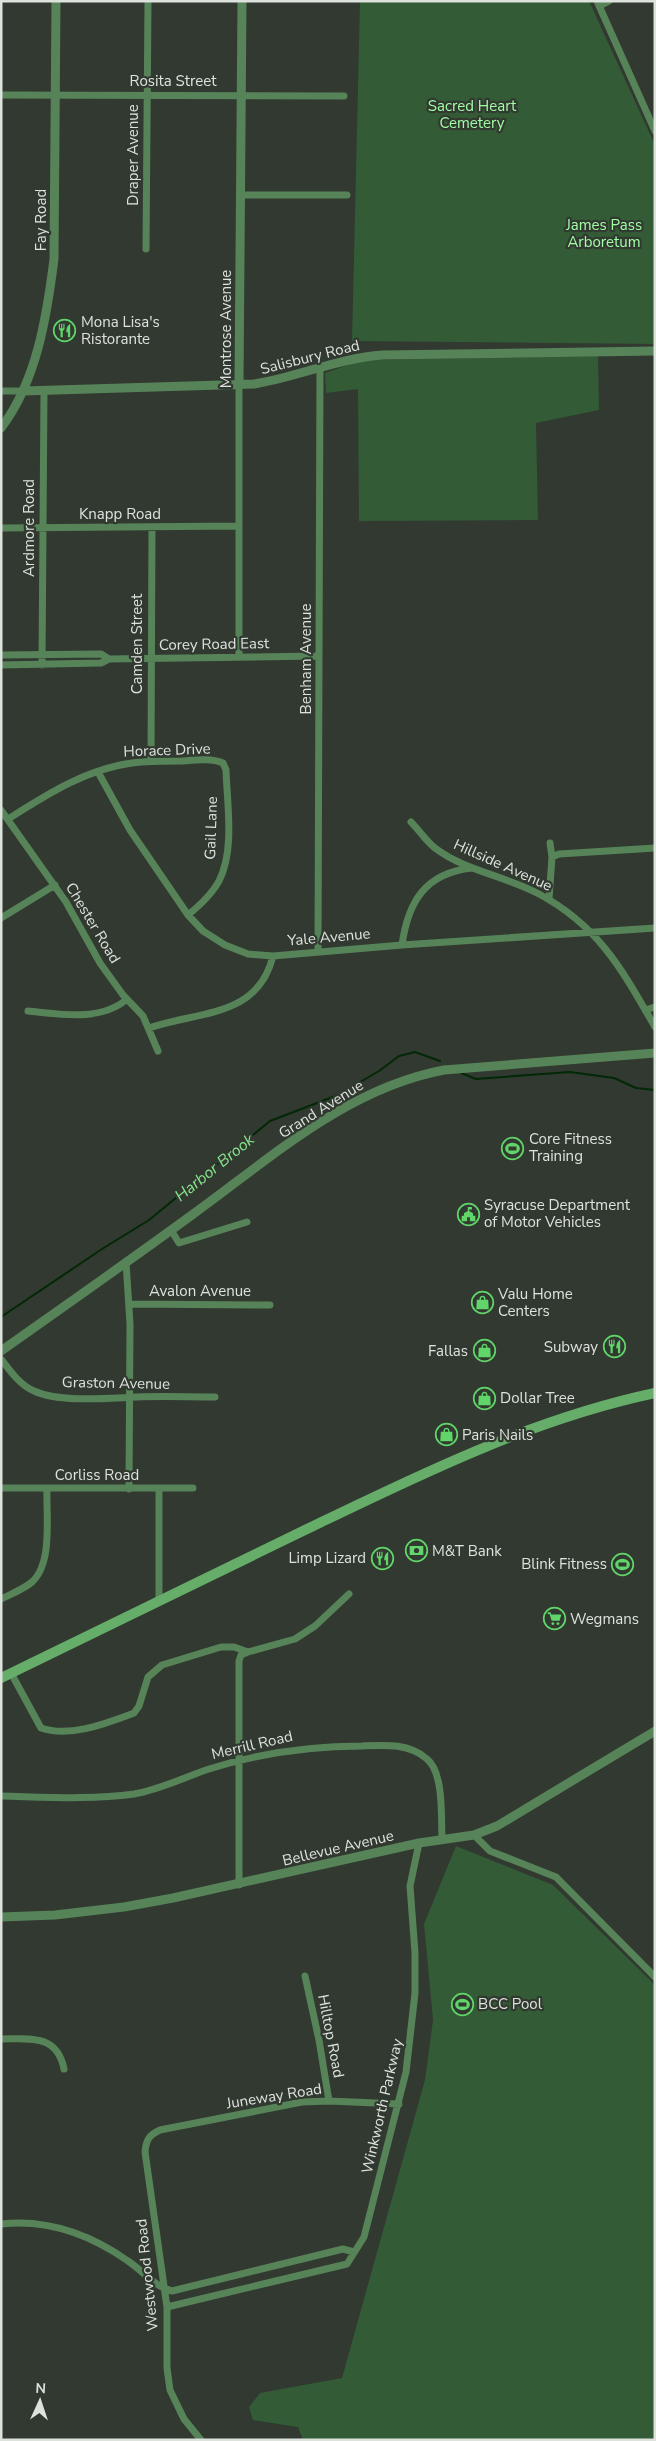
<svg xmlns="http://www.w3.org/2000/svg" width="656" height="2441" font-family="'Nunito Sans',sans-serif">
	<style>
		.green { fill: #335b35 }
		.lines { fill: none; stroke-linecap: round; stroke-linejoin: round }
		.stream { stroke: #022806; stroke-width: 2 }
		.minor { stroke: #578358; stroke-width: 7 }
		.tertiary { stroke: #578358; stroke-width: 9 }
		.secondary { stroke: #65ad69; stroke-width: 10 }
		.labels { text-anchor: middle; stroke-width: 4.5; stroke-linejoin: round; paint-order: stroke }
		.street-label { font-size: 15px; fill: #dde2dd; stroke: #313931 }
		.park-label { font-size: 15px; fill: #a0fea4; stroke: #313931 }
		.poi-label { font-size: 15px; fill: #dde2dd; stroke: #313931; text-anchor: start }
		.water-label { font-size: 16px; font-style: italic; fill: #87e48b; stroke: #313931 }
	</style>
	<rect width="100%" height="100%" fill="#313931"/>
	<path class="green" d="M 360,1 L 589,1 L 655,145 L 655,344 L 352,341 Z
		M 598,356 L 599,410 L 536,423 L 538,520 L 359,521 L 358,389 L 326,393 L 325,373 L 362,360 Z
		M 456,1846 L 553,1885 L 655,1985 L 655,2440 L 303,2440 L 298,2427 L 253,2420 L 249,2407 L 260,2393 L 342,2378 L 425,2080 L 433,2020 L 424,1924 Z"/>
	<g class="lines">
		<path class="stream" d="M 461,1073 L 476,1079 L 570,1072 L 614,1078 L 636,1088 L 655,1090
			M 1,1317 L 102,1249 L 149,1220 L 270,1121 L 338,1095 L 379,1071 L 399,1056 L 415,1052 L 440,1061"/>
		<path class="minor" d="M 597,1 L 655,131
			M 599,6 L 609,1
			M 1,95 L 344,96
			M 241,195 L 347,195
			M 146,249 L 148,1
			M 1,391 L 23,391
			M 1,528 L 239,526
			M 1,655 L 101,654 L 109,659 L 319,656
			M 239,657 L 239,385
			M 1,665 L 101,663 L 109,659
			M 42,665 L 44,391
			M 151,761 L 152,527
			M 98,772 L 130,830 L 188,915 L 203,931 L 225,945 L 248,954 L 273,956 L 402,945 L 655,928
			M 1,810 L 66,902 L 100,963 L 123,995 L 143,1016 L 158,1051
			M 8,819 C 46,795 86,769 132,763 C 148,761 165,761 182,761 C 195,760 211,758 223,763 L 226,770 C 227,804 235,850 219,881 C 212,894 199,906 188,915
			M 411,822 C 419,830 426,841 435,848 C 465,871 506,876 539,894 C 599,926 623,971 655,1027
			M 552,857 L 559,854 L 655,848
			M 549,899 L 552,857 L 550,843
			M 1,918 L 55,885
			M 402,945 C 408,902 425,873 472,868
			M 318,951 L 320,368
			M 645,1010 L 655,1007
			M 28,1011 C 59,1014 101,1022 127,999
			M 149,1028 C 198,1011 258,1018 273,956
			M 171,1230 L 179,1243 L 247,1222
			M 126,1262 L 130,1324 L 129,1489
			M 129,1304 L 270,1305
			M 1,1359 C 10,1371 20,1385 34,1391 C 60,1403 109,1398 137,1397 C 163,1396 189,1397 215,1397
			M 1,1488 L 193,1488
			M 1,1599 C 11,1594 24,1589 32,1582 C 53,1563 46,1516 47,1489
			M 159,1601 L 159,1489
			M 11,1673 L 41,1728 C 70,1738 107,1723 134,1713 L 139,1706 L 148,1677 L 162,1665 L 221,1647 L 234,1647 L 248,1652 L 295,1639 L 315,1626 L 349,1594
			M 1,1796 C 45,1797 90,1800 134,1794 C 159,1790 185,1777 209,1769 C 260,1753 309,1746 362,1746 C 384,1745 409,1743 427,1759 C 444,1773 441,1817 442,1839
			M 474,1835 L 490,1851 L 556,1877 L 655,1977
			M 239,1885 L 239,1661 L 241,1655 L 248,1652
			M 305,1976 L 319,2040 L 329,2101
			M 1,2039 C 30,2039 57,2034 64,2069
			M 1,2224 C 47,2219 91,2235 128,2261 C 143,2271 155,2287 172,2291 L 343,2249 L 354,2252
			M 167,2307 L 347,2264 L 364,2237 L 406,2072 L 415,1993 L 415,1953 L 410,1886 L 419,1843
			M 201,2440 L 184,2419 L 170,2390 L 167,2368 L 167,2307 L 145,2152 C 146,2140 149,2135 160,2130 L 302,2102 L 329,2101 L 399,2104"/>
		<path class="tertiary" d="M 239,385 L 242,1
			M 23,391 L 254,384 C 298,377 338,358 383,355 L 655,351
			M 1,428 C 37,381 47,315 54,259 L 56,1
			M 1,1351 C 66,1305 132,1259 196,1212 C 273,1156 348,1088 444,1070 L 655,1053
			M 1,1917 L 55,1915 L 124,1907 L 173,1898 L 419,1843 L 474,1835 L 497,1826 L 655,1731"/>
		<path class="secondary" d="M 1,1678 C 103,1628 205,1579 307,1529 C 419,1475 532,1419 655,1393"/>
	</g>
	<defs>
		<symbol id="restaurant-ring" viewBox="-11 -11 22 22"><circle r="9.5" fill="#313931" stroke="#61d56a" stroke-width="1.5"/><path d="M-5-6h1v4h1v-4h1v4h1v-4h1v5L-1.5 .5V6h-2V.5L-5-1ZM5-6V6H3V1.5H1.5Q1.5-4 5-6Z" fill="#61d56a"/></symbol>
		<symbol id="stadium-ring" viewBox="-11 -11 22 22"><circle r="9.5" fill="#313931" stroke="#61d56a" stroke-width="1.5"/><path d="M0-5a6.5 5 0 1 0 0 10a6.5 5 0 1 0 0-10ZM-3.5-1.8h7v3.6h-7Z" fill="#61d56a"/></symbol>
		<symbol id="civic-ring" viewBox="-11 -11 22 22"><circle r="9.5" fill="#313931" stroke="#61d56a" stroke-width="1.5"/><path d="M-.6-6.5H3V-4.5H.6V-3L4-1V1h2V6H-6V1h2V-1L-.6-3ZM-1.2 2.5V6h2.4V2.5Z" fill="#61d56a"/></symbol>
		<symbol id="shop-ring" viewBox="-11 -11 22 22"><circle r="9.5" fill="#313931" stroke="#61d56a" stroke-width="1.5"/><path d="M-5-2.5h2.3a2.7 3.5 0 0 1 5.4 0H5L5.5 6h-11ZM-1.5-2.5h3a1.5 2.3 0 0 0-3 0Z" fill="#61d56a"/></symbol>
		<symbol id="bank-ring" viewBox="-11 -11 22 22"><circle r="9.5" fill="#313931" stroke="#61d56a" stroke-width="1.5"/><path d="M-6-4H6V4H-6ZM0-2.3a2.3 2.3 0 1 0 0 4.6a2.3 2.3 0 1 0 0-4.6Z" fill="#61d56a"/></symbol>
		<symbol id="supermarket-ring" viewBox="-11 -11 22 22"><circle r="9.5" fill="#313931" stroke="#61d56a" stroke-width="1.5"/><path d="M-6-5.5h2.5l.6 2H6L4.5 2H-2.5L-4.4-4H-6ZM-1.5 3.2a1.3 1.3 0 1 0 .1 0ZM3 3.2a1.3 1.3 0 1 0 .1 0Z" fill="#61d56a"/></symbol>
	</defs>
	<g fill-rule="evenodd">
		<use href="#restaurant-ring" x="52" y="318" width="25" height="25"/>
		<use href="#stadium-ring" x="500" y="1136" width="25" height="25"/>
		<use href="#civic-ring" x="456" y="1202" width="25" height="25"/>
		<use href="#shop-ring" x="470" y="1290" width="25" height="25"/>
		<use href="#restaurant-ring" x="602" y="1334" width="25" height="25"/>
		<use href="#shop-ring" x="472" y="1338" width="25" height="25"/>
		<use href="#shop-ring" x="472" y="1386" width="25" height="25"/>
		<use href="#shop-ring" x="434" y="1422" width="25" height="25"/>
		<use href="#bank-ring" x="404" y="1538" width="25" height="25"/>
		<use href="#restaurant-ring" x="370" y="1546" width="25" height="25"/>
		<use href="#stadium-ring" x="610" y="1552" width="25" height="25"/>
		<use href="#supermarket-ring" x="542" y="1606" width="25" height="25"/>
		<use href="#stadium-ring" x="450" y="1992" width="25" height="25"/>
	</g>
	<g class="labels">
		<g class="street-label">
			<text x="173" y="86">Rosita Street</text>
			<text transform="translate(133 155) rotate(-90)" y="5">Draper Avenue</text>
			<text transform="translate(41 220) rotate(-90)" y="5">Fay Road</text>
			<text transform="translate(226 329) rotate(-90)" y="5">Montrose Avenue</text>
			<text transform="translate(310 357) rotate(-14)" y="5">Salisbury Road</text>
			<text x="120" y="519">Knapp Road</text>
			<text transform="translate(29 528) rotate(-90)" y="5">Ardmore Road</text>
			<text transform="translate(137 644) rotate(-90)" y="5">Camden Street</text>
			<text transform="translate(214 644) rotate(-1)" y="5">Corey Road East</text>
			<text transform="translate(306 659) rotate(-90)" y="5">Benham Avenue</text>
			<text transform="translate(167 750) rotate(-2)" y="5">Horace Drive</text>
			<text transform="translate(211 828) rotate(-88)" y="5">Gail Lane</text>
			<text transform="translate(503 865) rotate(24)" y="5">Hillside Avenue</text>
			<text transform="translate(93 923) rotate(59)" y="5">Chester Road</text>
			<text transform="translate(329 937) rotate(-5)" y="5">Yale Avenue</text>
			<text transform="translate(321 1109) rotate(-32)" y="5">Grand Avenue</text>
			<text x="200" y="1296">Avalon Avenue</text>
			<text transform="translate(116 1383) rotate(1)" y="5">Graston Avenue</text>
			<text x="97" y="1480">Corliss Road</text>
			<text transform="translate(252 1745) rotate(-13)" y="5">Merrill Road</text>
			<text transform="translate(338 1848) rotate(-13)" y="5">Bellevue Avenue</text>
			<text transform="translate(331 2036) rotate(79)" y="5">Hilltop Road</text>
			<text transform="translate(274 2096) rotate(-9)" y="5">Juneway Road</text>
			<text transform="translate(382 2106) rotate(-77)" y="5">Winkworth Parkway</text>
			<text transform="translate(147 2275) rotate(-96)" y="5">Westwood Road</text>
		</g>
		<g class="park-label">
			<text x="472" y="111">Sacred Heart<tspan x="472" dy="17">Cemetery</tspan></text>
			<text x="604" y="230">James Pass<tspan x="604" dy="17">Arboretum</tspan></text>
		</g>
		<g class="poi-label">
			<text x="81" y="327">Mona Lisa's<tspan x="81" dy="17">Ristorante</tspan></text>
			<text x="529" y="1144">Core Fitness<tspan x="529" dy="17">Training</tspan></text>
			<text x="484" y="1210">Syracuse Department<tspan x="484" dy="17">of Motor Vehicles</tspan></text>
			<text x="498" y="1299">Valu Home<tspan x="498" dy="17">Centers</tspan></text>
			<text x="598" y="1352" text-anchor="end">Subway</text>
			<text x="468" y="1356" text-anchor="end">Fallas</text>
			<text x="500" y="1403">Dollar Tree</text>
			<text x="462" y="1440">Paris Nails</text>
			<text x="432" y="1556">M&amp;T Bank</text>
			<text x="366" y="1563" text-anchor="end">Limp Lizard</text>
			<text x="607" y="1569" text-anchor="end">Blink Fitness</text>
			<text x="570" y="1624">Wegmans</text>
			<text x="478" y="2009">BCC Pool</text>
		</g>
		<g class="water-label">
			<text transform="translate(214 1167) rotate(-39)" y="6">Harbor Brook</text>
		</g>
	</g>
	<rect width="656" height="2441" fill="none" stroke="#dde2dd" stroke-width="5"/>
	<g transform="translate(40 2401) rotate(3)" stroke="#313931" stroke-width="4" paint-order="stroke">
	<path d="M0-4L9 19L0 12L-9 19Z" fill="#dde2dd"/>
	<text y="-8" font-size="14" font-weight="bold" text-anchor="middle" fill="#dde2dd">N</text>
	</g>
</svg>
